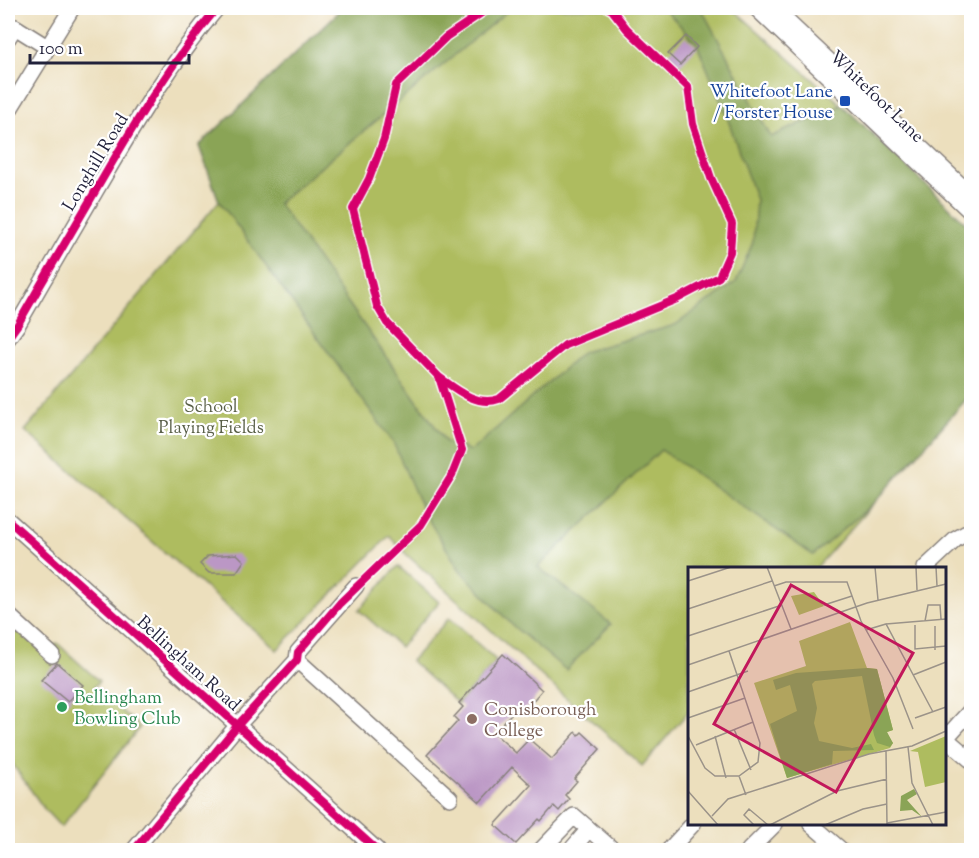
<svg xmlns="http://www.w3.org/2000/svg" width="979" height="858" font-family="'Sorts Mill Goudy',serif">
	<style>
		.green { fill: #aebc5f; stroke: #686f4d; stroke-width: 1.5 }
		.forest { fill: #8aa456; stroke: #566348; stroke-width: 1.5 }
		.building { fill: #bb97c5 }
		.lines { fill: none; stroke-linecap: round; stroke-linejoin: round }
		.minor-casing { stroke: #87807c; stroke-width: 18 }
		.minor { stroke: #fff; stroke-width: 15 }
		.cycleway-casing { stroke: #fff; stroke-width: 11 }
		.cycleway { stroke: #d6006c; stroke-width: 8 }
		.transit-dot { fill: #1a4fb4; stroke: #fff; stroke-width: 2 }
		.leisure-dot { fill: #2e9e5b; stroke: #fff; stroke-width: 2 }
		.education-dot { fill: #8d6e63; stroke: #fff; stroke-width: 2 }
		.labels { text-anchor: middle; stroke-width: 4.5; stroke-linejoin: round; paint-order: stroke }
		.transit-label { font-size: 18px; fill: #164399; stroke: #fff; text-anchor: end }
		.street-label { font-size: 18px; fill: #22223b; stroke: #fff }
		.park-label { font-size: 18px; fill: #5a6049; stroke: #fff }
		.leisure-label { font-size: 18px; fill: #27864d; stroke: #fff; text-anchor: start }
		.education-label { font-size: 18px; fill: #785e54; stroke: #fff; text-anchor: start }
		.inset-road { fill: none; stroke: #9b9389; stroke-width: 1.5 }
		.view { fill: #c2185b; fill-opacity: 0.15; stroke: #c2185b; stroke-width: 3 }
		.inset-edge { fill: none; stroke: #22223b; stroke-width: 3 }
	</style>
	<rect width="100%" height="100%" fill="#fff"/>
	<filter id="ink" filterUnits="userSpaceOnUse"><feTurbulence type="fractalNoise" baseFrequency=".0167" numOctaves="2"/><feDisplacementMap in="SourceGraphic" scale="12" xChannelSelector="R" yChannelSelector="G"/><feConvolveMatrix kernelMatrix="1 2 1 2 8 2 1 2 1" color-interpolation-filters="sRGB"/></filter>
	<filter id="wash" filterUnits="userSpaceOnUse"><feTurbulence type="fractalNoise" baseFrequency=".008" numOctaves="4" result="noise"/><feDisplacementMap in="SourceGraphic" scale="24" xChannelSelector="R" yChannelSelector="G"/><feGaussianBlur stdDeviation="1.35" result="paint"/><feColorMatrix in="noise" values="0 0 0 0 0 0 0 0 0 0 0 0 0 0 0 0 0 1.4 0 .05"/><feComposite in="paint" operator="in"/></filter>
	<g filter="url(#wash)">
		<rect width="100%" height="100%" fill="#ecdfbd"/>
		<path class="green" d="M 343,8 L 732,8 L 842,105 L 971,228 L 971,394 L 816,568 L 690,568 L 689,711 L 642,766 L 407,555 L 389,536 L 277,650 L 25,431 L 219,201 L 199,146 Z
			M 398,566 L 439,602 L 400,647 L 359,610 Z
			M 449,618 L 497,661 L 458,704 L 411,661 Z
			M 8,621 L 53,648 L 57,643 L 99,681 L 94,687 L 140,727 L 61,827 L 45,810 L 8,758 L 8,663 L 11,658 L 8,655 Z"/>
		<path class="forest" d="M 343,8 L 511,8 L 278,203 L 446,442 L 471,451 L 583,352 L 675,325 L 736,282 L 753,242 L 756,200 L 726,114 L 697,44 L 664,8 L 701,8 L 771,137 L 842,105 L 971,228 L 971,394 L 875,502 L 813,555 L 661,450 L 538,567 L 611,624 L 566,670 L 513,626 L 460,570 L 424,513 L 393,442 L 219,201 L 199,146 Z"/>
		<g id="blocks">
			<path class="building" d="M 686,36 L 697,47 L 680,65 L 668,54 Z
				M 237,554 L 244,561 L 236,573 L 209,573 L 200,564 L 208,556 Z
				M 503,654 L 542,690 L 524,711 L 518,706 L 494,733 L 516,753 L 529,739 L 552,759 L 576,732 L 579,735 L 582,732 L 600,749 L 574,779 L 577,781 L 565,795 L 569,799 L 559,811 L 554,806 L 541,821 L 539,819 L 516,844 L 495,825 L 531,785 L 512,767 L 480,802 L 427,755 L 458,721 L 454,717 L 463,707 L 459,703 Z
				M 57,663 L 83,685 L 68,702 L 41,680 Z"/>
		</g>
	</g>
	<g filter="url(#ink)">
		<use href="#blocks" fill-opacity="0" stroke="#87807c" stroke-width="1.5"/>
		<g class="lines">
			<defs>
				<path id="minor" d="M 756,8 L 972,213
					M 773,8 L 972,196
					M 8,38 L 15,27 L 47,47
					M 8,112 L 72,8
					M 8,338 L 18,324 C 46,275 75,226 103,178 C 138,118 173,60 217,8
					M 8,520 L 377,850
					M 925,568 L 956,539 L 972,530
					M 8,615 L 52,655
					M 297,660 L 450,798
					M 944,737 L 972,761
					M 946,738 L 972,709
					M 811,824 L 841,850
					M 134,850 L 237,726 L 297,660 L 298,652 L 356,586
					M 541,850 L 574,816 L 613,850
					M 571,850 L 589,829
					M 669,850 L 693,824
					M 749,850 L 775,824"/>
			</defs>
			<use href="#minor" class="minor-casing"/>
			<use href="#minor" class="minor"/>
			<defs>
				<path id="cycleway" d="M 8,338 L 18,324 C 46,275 75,226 103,178 C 138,118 173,60 217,8
					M 439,377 C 457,390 477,407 499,399 L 565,345 L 677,299 L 719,277 L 730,252 L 732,224 L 711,178 L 693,124 L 688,87 L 627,29 L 612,10 L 608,8
					M 8,520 L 377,850
					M 134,850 L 237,726 L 297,660 L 298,652 L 340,603 L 421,525 L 452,475 L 462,450 L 439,377 L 387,323 L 377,306 L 353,209 L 369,179 L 384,139 L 396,85 L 446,37 L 489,8"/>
			</defs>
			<use href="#cycleway" class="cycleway-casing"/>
			<use href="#cycleway" class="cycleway"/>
		</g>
	</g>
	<rect class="transit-dot" x="839" y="95" width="12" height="12" rx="3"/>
	<circle class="leisure-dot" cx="62" cy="707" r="6"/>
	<circle class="education-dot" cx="472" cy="719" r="6"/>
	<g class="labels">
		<g class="transit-label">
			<text x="833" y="97">Whitefoot Lane<tspan x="833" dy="21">/ Forster House</tspan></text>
		</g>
		<g class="street-label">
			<text transform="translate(877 96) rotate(44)" y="6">Whitefoot Lane</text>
			<text transform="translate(95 162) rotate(-59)" y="6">Longhill Road</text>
			<text transform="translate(189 663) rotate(42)" y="6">Bellingham Road</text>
		</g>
		<g class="park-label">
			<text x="211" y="412">School<tspan x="211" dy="21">Playing Fields</tspan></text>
		</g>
		<g class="leisure-label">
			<text x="74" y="703">Bellingham<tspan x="74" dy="21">Bowling Club</tspan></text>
		</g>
		<g class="education-label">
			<text x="484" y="715">Conisborough<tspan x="484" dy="21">College</tspan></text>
		</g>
	</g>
	<g transform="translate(688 567)">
		<rect width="258" height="258" fill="#ecdfbd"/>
		<path d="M 126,25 L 136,39 L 111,48 L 103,29 ZM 162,55 L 179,101 L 189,102 L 205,163 L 199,165 L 200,171 L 205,176 L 202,181 L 99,211 L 66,116 L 118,99 L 111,74 ZM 258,169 L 258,215 L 237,220 L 230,185 L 222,184 Z" fill="#aebc5f"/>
		<path d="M 179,101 L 189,102 L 205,163 L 199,165 L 205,176 L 202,180 L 189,176 L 186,168 L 174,109 L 127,114 L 124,117 L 129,141 L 126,156 L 131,174 L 164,181 L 183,177 L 186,183 L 145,184 L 144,197 L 99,211 L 82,157 L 109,144 L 102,118 L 88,123 L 85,113 L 108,106 ZM 226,222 L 229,227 L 219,233 L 234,250 L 224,243 L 212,244 L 213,229 Z" fill="#8aa456"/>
		<path class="inset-road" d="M 79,0 L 103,62M 187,0 L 190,33M 228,0 L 229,23M 248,0 L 249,19M 0,14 L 43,0M 86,19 L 98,15 L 159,15 L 173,54 L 205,111 L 225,162M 136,38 L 164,29M 0,42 L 84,14M 237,54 L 240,38 L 252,38 L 253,52M 198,57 L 258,52M 227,58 L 227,82 L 258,79M 247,59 L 247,83M 178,63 L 198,57 L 245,145M 0,69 L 94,38M 0,98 L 179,36 L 258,17M 225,108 L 258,95M 0,125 L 60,104M 0,151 L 57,131M 227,151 L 258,140M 46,162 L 63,203M 0,169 L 17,201 L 27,209 L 51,209 L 70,195 L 72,176 L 41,84M 27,169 L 38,211M 8,178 L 65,155M 220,180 L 224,216 L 245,258M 198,184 L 199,258M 51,209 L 58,228M 0,224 L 30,258M 24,249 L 40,232 L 181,187 L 224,179 L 258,164M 199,256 L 258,245M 66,258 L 56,248 L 61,242 L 80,258M 82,258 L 149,224 L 199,212M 137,258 L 175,242 L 199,237"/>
		<path class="view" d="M 103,18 L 225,86 L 148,225 L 26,157 Z"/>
		<rect width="258" height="258" class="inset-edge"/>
	</g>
	<rect width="979" height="858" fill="none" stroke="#fff" stroke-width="30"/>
	<path d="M30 54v9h159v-9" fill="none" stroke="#22223b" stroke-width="3"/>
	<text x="39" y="54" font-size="18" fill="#22223b" stroke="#ffffff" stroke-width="4.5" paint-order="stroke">100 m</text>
</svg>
